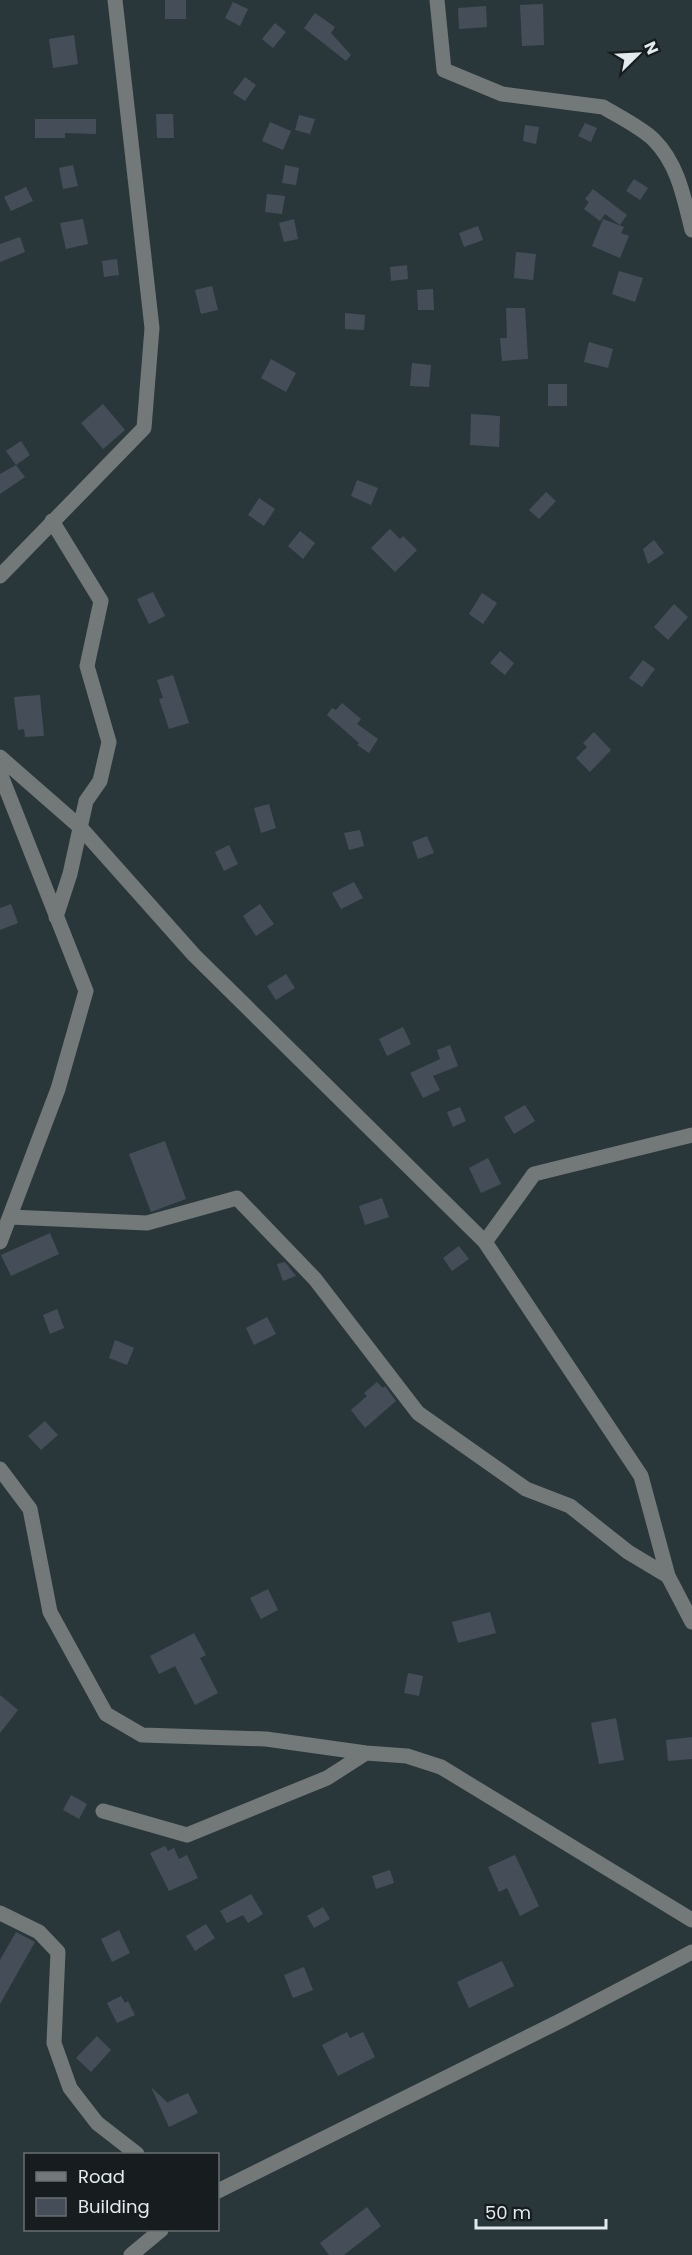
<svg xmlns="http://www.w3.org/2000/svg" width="692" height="2255" font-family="Poppins,sans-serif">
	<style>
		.building { fill: #454e58 }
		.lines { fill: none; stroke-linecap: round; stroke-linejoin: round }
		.minor { stroke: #727978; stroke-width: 15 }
	</style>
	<rect width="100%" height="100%" fill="#29373b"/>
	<path class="building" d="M 165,0 L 186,0 L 186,19 L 165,19 Z
		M 233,2 L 248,9 L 240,26 L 225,18 Z
		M 543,4 L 544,45 L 522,46 L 520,5 Z
		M 486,6 L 487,27 L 459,29 L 458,8 Z
		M 315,13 L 335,27 L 331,33 L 351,55 L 346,61 L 304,28 Z
		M 275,23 L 286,32 L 273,48 L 262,39 Z
		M 74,35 L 78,64 L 53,68 L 49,39 Z
		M 245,77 L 256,85 L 245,101 L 233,93 Z
		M 156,114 L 173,114 L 174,138 L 157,138 Z
		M 299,115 L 315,119 L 310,134 L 295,130 Z
		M 35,119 L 96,119 L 96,134 L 65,133 L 65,138 L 35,138 Z
		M 270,122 L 291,131 L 283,150 L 262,141 Z
		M 585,123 L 597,128 L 591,142 L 578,136 Z
		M 525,125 L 539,127 L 536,144 L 523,141 Z
		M 73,165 L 78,186 L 63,189 L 59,168 Z
		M 285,165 L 299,168 L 296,185 L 282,183 Z
		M 634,179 L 648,188 L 640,200 L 626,191 Z
		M 26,187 L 33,201 L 11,211 L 4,197 Z
		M 593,189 L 627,215 L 620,225 L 605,214 L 600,221 L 584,209 L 589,202 L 585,199 Z
		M 267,194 L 285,196 L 282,214 L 265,212 Z
		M 83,219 L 88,244 L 66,249 L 60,223 Z
		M 294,219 L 298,239 L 284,242 L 279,223 Z
		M 603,219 L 624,227 L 621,233 L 629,236 L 620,258 L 592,246 Z
		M 478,226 L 483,240 L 464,247 L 459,233 Z
		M 20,237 L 25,252 L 0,262 L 0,244 Z
		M 516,252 L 536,254 L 533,280 L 514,278 Z
		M 117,259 L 119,275 L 104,277 L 102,261 Z
		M 407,265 L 408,279 L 391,281 L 390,267 Z
		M 619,271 L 643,278 L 635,302 L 612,294 Z
		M 212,286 L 218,310 L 201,314 L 195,290 Z
		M 433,289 L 434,310 L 418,310 L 417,290 Z
		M 506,308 L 525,308 L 528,359 L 502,361 L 500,338 L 507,338 Z
		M 345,313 L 365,315 L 364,330 L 345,329 Z
		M 589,342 L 613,349 L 608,368 L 584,362 Z
		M 271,359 L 296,373 L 286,392 L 261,378 Z
		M 412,363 L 431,365 L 429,387 L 410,386 Z
		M 548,384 L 567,384 L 567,406 L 548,406 Z
		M 103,404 L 125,430 L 103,449 L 81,423 Z
		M 471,414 L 500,416 L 499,447 L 470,445 Z
		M 21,441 L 30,455 L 16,465 L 6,451 Z
		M 16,465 L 25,477 L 0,494 L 0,474 Z
		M 357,480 L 378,488 L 371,505 L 351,496 Z
		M 546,492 L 556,501 L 539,519 L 529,510 Z
		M 259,498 L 275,509 L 264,526 L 248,515 Z
		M 390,529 L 400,539 L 403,536 L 417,550 L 395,572 L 371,548 Z
		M 300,531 L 315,543 L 303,559 L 288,546 Z
		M 654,540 L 664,553 L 648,564 L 643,549 Z
		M 153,592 L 165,616 L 149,624 L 137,599 Z
		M 482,593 L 497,603 L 483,624 L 469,614 Z
		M 674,604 L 688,617 L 668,640 L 654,627 Z
		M 500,651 L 514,663 L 505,675 L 490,663 Z
		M 643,660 L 655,669 L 642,687 L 629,678 Z
		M 173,675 L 189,723 L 169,729 L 159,699 L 163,698 L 157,680 Z
		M 40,695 L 44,736 L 25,737 L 24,729 L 18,730 L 14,697 Z
		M 342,703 L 361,719 L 357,724 L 378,739 L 369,753 L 357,745 L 359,743 L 327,715 L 332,708 L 336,710 Z
		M 594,732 L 611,750 L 590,772 L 576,758 L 587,747 L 583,743 Z
		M 269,804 L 276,828 L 261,833 L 254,808 Z
		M 360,830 L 364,846 L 349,850 L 344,833 Z
		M 427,836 L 434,853 L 418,859 L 412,842 Z
		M 229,845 L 238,864 L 224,871 L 215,852 Z
		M 354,882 L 363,898 L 341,909 L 332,893 Z
		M 11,904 L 18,923 L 0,930 L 0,908 Z
		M 260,904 L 274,924 L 256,936 L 243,916 Z
		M 286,974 L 295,988 L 276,1000 L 267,986 Z
		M 403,1027 L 411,1044 L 387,1056 L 379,1039 Z
		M 450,1045 L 458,1066 L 433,1076 L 440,1090 L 423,1098 L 410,1073 L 440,1059 L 437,1050 Z
		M 525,1105 L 535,1121 L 514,1134 L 504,1117 Z
		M 460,1107 L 466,1121 L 453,1127 L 447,1112 Z
		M 165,1141 L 186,1199 L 151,1212 L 129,1154 Z
		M 488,1158 L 501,1184 L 481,1193 L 469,1168 Z
		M 382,1198 L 389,1217 L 365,1225 L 359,1206 Z
		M 50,1233 L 59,1254 L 11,1276 L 1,1255 Z
		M 459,1246 L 469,1259 L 452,1271 L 443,1258 Z
		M 285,1262 L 296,1276 L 283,1281 L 277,1264 Z
		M 57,1309 L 64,1328 L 50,1334 L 43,1315 Z
		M 267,1317 L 276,1334 L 254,1345 L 246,1328 Z
		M 115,1340 L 134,1348 L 127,1365 L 109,1358 Z
		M 377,1382 L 383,1388 L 385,1386 L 396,1401 L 365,1428 L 351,1410 L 367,1396 L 364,1393 Z
		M 45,1421 L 58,1435 L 41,1450 L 28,1436 Z
		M 268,1589 L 278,1610 L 261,1619 L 250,1598 Z
		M 490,1612 L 496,1633 L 458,1643 L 452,1622 Z
		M 194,1633 L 206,1655 L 200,1658 L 218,1693 L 195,1705 L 175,1666 L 159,1674 L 150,1656 Z
		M 408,1673 L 423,1676 L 419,1696 L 404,1693 Z
		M 0,1695 L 18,1710 L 0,1733 Z
		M 616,1718 L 624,1760 L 599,1764 L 591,1723 Z
		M 692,1737 L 692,1759 L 668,1761 L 666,1740 Z
		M 71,1795 L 87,1804 L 79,1819 L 63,1810 Z
		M 165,1846 L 168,1851 L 174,1848 L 179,1859 L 187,1855 L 198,1878 L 169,1891 L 150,1853 Z
		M 515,1855 L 539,1906 L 520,1916 L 507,1888 L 499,1892 L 488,1867 Z
		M 390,1870 L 394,1883 L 376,1889 L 372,1876 Z
		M 251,1894 L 263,1914 L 248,1923 L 243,1915 L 227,1923 L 220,1911 Z
		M 323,1907 L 330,1919 L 314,1928 L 307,1916 Z
		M 206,1924 L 215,1938 L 195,1951 L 186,1936 Z
		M 119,1930 L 130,1953 L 112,1962 L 101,1939 Z
		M 16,1932 L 35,1942 L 0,2004 L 0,1960 Z
		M 502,1961 L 514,1986 L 469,2008 L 457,1982 Z
		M 304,1967 L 313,1990 L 293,1998 L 284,1975 Z
		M 121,1996 L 125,2003 L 128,2001 L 135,2015 L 117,2023 L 107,2003 Z
		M 347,2032 L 350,2038 L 363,2032 L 375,2057 L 338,2076 L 322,2045 Z
		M 97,2036 L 111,2050 L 91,2072 L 76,2058 Z
		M 151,2087 L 169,2104 L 168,2102 L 188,2093 L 198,2113 L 169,2127 Z
		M 367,2207 L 381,2226 L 344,2255 L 329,2255 L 320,2243 Z"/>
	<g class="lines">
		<path class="minor" d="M 437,0 L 444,70 L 502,94 L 603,107 C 618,116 642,128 654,140 C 678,164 684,198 692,230
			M 52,521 L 101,601 L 87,666 L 109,742 L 100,781 L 86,801 L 70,874 L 56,917
			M 0,576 L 144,428 L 152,328 L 115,0
			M 0,757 L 80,827 L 194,955 L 485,1242 L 641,1476 L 668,1576 L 692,1622
			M 0,773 L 86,991 L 58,1089 L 0,1242
			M 10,1217 L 147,1223 L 237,1198 L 315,1279 L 418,1413 L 526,1489 L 570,1506 L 628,1552 L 668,1576
			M 485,1242 L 534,1174 L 692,1135
			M 0,1469 L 30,1509 L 50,1612 L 106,1714 L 142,1735 L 266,1739 L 366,1753 L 407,1756 L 441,1767 L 692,1920
			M 103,1811 L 187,1835 L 327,1778 L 366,1753
			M 0,1913 L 39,1932 L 58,1952 L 54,2043 L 70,2088 L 97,2123 L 137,2154
			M 218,2191 L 560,2021 L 692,1952
			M 131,2255 L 161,2230"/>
	</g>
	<rect x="24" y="2153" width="195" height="78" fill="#171d1f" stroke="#686f71" stroke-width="1.5"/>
	<rect x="36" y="2172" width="30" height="9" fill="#727978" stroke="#686f71" stroke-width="1.5"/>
	<text x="78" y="2183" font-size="18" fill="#e2eaed">Road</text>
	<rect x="36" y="2198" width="30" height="18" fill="#454e58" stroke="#686f71" stroke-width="1.5"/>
	<text x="78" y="2213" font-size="18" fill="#e2eaed">Building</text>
	<g transform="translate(638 54) rotate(66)" stroke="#171d1f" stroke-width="4.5" paint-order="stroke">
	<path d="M0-4.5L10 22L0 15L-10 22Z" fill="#e2eaed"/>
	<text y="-9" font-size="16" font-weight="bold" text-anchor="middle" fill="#e2eaed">N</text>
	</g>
	<path d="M476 2219v9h130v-9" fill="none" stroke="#e2eaed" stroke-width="3"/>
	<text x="485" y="2219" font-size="18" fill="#e2eaed" stroke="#171d1f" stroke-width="4.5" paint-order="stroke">50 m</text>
</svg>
